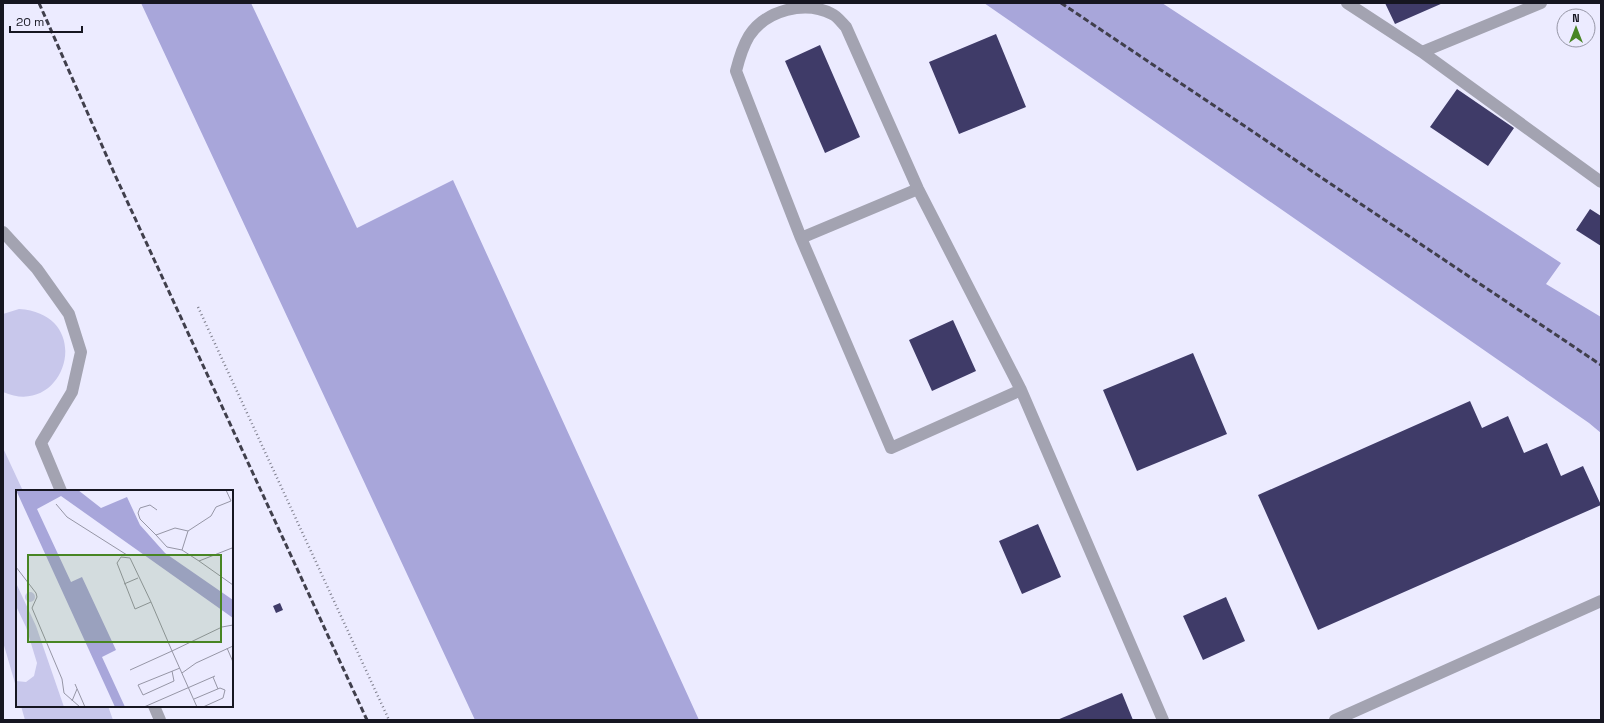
<svg xmlns="http://www.w3.org/2000/svg" width="1604" height="723" font-family="'Space Grotesk',sans-serif">
	<style>
		.green { fill: #c8c7eb }
		.forest { fill: #a8a6da }
		.building { fill: #3f3b68 }
		.lines { fill: none; stroke-linecap: round; stroke-linejoin: round }
		.path { stroke: #80808f; stroke-width: 2.5; stroke-dasharray: 1 3; stroke-linecap: butt }
		.minor { stroke: #a3a3b1; stroke-width: 12 }
		.rail { stroke: #403f4c; stroke-width: 3; stroke-dasharray: 6 3; stroke-linecap: butt }
		.inset-road { fill: none; stroke: #9696a6; stroke-width: 1 }
		.view { fill: #488524; fill-opacity: 0.15; stroke: #488524; stroke-width: 2 }
		.inset-edge { fill: none; stroke: #161621; stroke-width: 2 }
	</style>
	<rect width="100%" height="100%" fill="#ecebff"/>
	<path class="green" d="M 19,309 C 97,314 66,420 3,392 L 3,314 Z
		M 3,448 L 23,491 L 17,491 L 17,690 L 3,642 Z
		M 21,706 L 108,706 L 113,720 L 25,720 Z"/>
	<path class="forest" d="M 141,3 L 251,3 L 357,228 L 453,180 L 699,720 L 475,720 Z
		M 984,3 L 1162,3 L 1561,263 L 1546,284 L 1601,317 L 1601,433 L 1589,423 Z"/>
	<path class="building" d="M 1385,3 L 1443,3 L 1395,24 Z
		M 996,34 L 1026,107 L 959,134 L 929,62 Z
		M 820,45 L 860,137 L 825,153 L 785,61 Z
		M 1457,89 L 1514,128 L 1488,166 L 1430,127 Z
		M 1590,209 L 1601,216 L 1601,246 L 1576,230 Z
		M 953,320 L 976,371 L 932,391 L 909,340 Z
		M 1193,353 L 1227,434 L 1137,471 L 1103,390 Z
		M 1470,401 L 1482,428 L 1508,416 L 1524,453 L 1547,443 L 1561,476 L 1583,466 L 1601,505 L 1318,630 L 1258,495 Z
		M 1038,524 L 1061,577 L 1022,594 L 999,541 Z
		M 1226,597 L 1245,641 L 1203,660 L 1183,616 Z
		M 280,603 L 283,610 L 276,613 L 273,606 Z
		M 1122,693 L 1133,720 L 1057,720 Z"/>
	<g class="lines">
		<path class="path" d="M 198,307 L 389,720"/>
		<path class="minor" d="M 1347,3 L 1422,52 L 1541,3
			M 1422,52 L 1601,182
			M 3,232 L 37,269 L 69,314 L 81,352 L 72,392 L 41,443 L 61,491
			M 801,238 L 918,189
			M 1021,390 L 891,448 L 801,238 L 736,71 C 739,59 743,46 749,36 C 766,10 805,0 832,14 C 837,16 842,23 846,27 L 918,189 L 1021,390 L 1163,720
			M 154,706 L 160,720
			M 1335,720 L 1601,601"/>
		<path class="rail" d="M 39,3 L 115,175 L 367,720
			M 1061,3 L 1601,365"/>
	</g>
	<g transform="translate(16 490)">
		<rect width="217" height="217" fill="#ecebff"/>
		<path d="M 0,93 L 20,136 L 48,217 L 0,217 L 0,191 L 10,192 L 18,186 L 21,173 L 10,137 L 0,116 ZM9 107a5 5 0 1 1 10 0a5 5 0 1 1-10 0Z" fill="#c8c7eb"/>
		<path d="M 0,0 L 62,0 L 85,18 L 111,7 L 124,35 L 149,63 L 217,110 L 217,128 L 45,6 L 21,19 L 55,92 L 66,87 L 100,160 L 86,167 L 109,217 L 99,217 Z" fill="#a8a6da"/>
		<path class="inset-road" d="M 40,14 L 51,27 L 111,65M 141,20 L 134,15 L 124,18 L 122,23 L 124,29 L 140,45 L 159,38 L 172,41 L 195,26 L 200,17 L 215,11 L 210,0M 140,45 L 151,57 L 166,60 L 183,71 L 216,58 L 217,61M 166,60 L 172,41M 183,71 L 217,95M 0,77 L 20,103 L 21,107 L 16,118 L 46,189 L 48,203 L 64,217M 108,94 L 122,88M 211,158 L 217,172M 114,180 L 156,161 L 135,112 L 114,68 L 105,67 L 101,73 L 119,119 L 135,112M 156,181 L 158,191 L 127,205 L 122,195 L 164,178M 166,183 L 180,173 L 217,156M 197,187 L 202,199M 59,194 L 69,217M 178,209 L 204,198 L 209,200 L 207,208 L 187,217M 56,211 L 61,199M 128,217 L 199,186M 181,217 L 156,161 L 206,137 L 217,135"/>
		<path class="view" d="M 12,65 L 205,65 L 205,152 L 12,152 Z"/>
		<rect width="217" height="217" class="inset-edge"/>
	</g>
	<rect width="1604" height="723" fill="none" stroke="#161621" stroke-width="8"/>
	<g transform="translate(1576 28)"><circle r="19" fill="#ecebff" stroke="#9696a6"/>
	<path d="M0-3L7 15L0 10L-7 15Z" fill="#488524"/>
	<text y="-6" font-size="11" font-weight="bold" text-anchor="middle" fill="#161621">N</text>
	</g>
	<path d="M10 26v6h72v-6" fill="none" stroke="#161621" stroke-width="2"/>
	<text x="16" y="26" font-size="12" fill="#161621" stroke="#ecebff" stroke-width="3" paint-order="stroke">20 m</text>
</svg>
